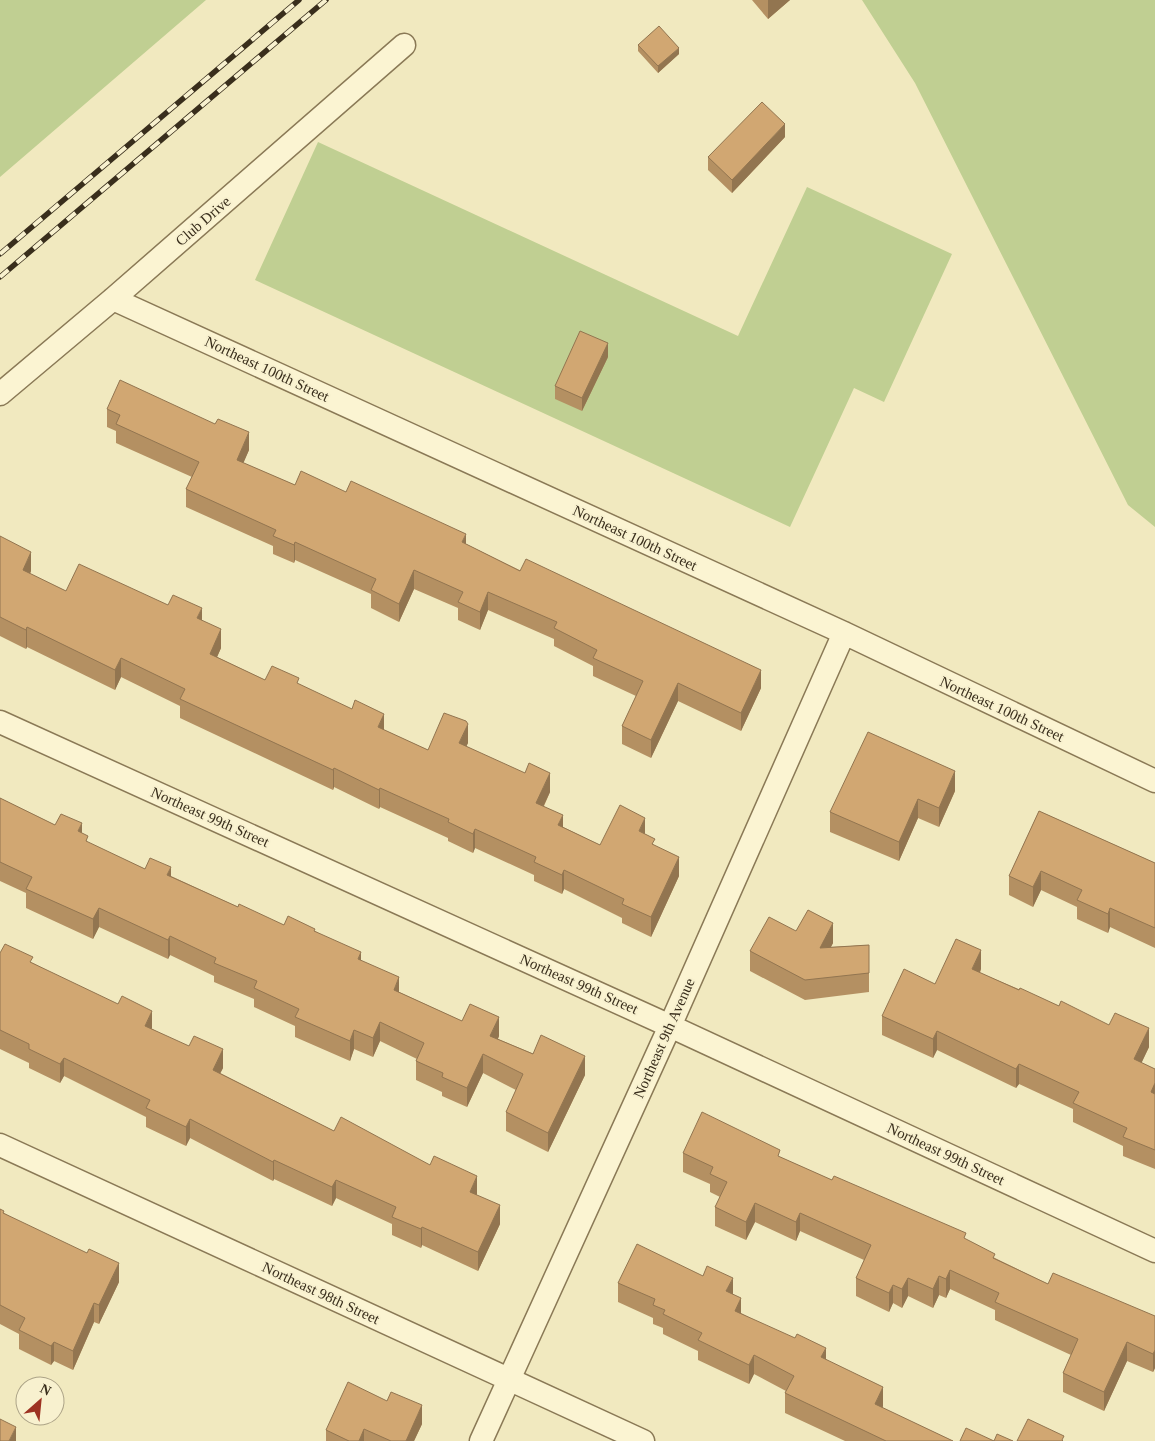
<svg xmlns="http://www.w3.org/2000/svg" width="1155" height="1441" font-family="Georgia,serif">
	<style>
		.green { fill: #c0cf92 }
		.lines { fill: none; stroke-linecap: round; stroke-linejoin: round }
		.street-casing { stroke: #8a7956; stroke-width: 25 }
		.street { stroke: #fbf4d2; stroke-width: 22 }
		.rail-casing { stroke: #392e1c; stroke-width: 5.5 }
		.rail { stroke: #f8f1cf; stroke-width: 4; stroke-dasharray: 11; stroke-linecap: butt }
		.wall { fill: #b49062 }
		.shaded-wall { fill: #927550 }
		.building { fill: #d1a772; stroke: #927550 }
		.labels { text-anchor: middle; stroke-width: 4; stroke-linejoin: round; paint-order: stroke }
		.street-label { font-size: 15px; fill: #392e1c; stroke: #f8f1cf }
	</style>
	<rect width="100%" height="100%" fill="#f1e9bf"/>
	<path class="green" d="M 0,0 L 206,0 L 0,177 Z
		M 862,0 L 1155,0 L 1155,527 L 1128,505 L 915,83 Z
		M 318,142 L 738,336 L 807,187 L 952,254 L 884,402 L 854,388 L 790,527 L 255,280 Z"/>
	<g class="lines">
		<defs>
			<path id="street" d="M 113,299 L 844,633 L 1155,781
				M 0,394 L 113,299 L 404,45
				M 0,722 L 670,1026 L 1155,1251
				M 0,1145 L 643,1441
				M 481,1441 L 670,1026 L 844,633"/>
		</defs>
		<use href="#street" class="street-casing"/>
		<use href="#street" class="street"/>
		<defs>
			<path id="rail" d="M 0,254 L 299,0
				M 0,277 L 326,0"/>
		</defs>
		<use href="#rail" class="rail-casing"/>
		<use href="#rail" class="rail"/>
	</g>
	<path class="wall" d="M 752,0 L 790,0 L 768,19 Z
		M 638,45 L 679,54 L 658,73 L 638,51 Z
		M 785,137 L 732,193 L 708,170 L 708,157 Z
		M 608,357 L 582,411 L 555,399 L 555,386 Z
		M 107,409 L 249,450 L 243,463 L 295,485 L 346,492 L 466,544 L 761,688 L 741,731 L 678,701 L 651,758 L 622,744 L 622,726 L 636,696 L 593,676 L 593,666 L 554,646 L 554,639 L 488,610 L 480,630 L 458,620 L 458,608 L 414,589 L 399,622 L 371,608 L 371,594 L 295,560 L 294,563 L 273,554 L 273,546 L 186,507 L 186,489 L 192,477 L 116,443 L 116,431 L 107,427 Z
		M 0,536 L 31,571 L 30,574 L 66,591 L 202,620 L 221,648 L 217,657 L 265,680 L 299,684 L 384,730 L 428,750 L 468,743 L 466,746 L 550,792 L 544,806 L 563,827 L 600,845 L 645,834 L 679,876 L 651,937 L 622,923 L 622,918 L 564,889 L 562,894 L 534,881 L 534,875 L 475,848 L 473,853 L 448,841 L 448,838 L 380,807 L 379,809 L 334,787 L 333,790 L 180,718 L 180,706 L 121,677 L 115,690 L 27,647 L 26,649 L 0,636 Z
		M 955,791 L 939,827 L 918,818 L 899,861 L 830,832 L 830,812 Z
		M 0,798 L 55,825 L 82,833 L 88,843 L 145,869 L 171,876 L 238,907 L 284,925 L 315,931 L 361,961 L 399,992 L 462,1021 L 499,1036 L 498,1039 L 585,1075 L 548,1152 L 506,1131 L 506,1112 L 516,1090 L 483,1073 L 467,1107 L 442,1096 L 442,1092 L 416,1080 L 416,1061 L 417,1059 L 380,1041 L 373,1057 L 354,1049 L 350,1061 L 295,1037 L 295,1026 L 254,1007 L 254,999 L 214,982 L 214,976 L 170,955 L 168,959 L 99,927 L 93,939 L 26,908 L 26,893 L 0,881 Z
		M 1039,811 L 1155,863 L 1155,948 L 1110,927 L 1108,933 L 1077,919 L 1077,907 L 1041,890 L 1033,907 L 1009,895 L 1009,876 Z
		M 796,931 L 833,943 L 831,947 L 869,945 L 869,992 L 805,1000 L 750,971 L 750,951 Z
		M 0,953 L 33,963 L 223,1068 L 220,1073 L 334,1131 L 477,1194 L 477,1195 L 500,1224 L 478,1271 L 422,1245 L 421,1248 L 392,1235 L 392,1224 L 336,1198 L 332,1206 L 274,1179 L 273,1181 L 190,1138 L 186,1146 L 146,1127 L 146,1117 L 64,1076 L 60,1083 L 29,1068 L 29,1063 L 0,1049 Z
		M 981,969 L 980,973 L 1059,1006 L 1149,1047 L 1141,1063 L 1155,1069 L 1155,1169 L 1123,1156 L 1123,1146 L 1073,1122 L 1073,1109 L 1019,1084 L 1016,1088 L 937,1050 L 933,1058 L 882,1035 L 882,1016 L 935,984 Z
		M 683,1153 L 780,1157 L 966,1240 L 995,1258 L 1048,1284 L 1155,1316 L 1155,1368 L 1153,1372 L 1127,1361 L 1104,1411 L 1063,1392 L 1063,1373 L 1071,1355 L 995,1320 L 995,1310 L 950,1289 L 946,1298 L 939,1295 L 933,1308 L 908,1296 L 902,1308 L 893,1303 L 889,1312 L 856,1296 L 856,1278 L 864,1260 L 800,1231 L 796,1241 L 755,1222 L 746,1240 L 715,1226 L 715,1207 L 720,1197 L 710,1192 L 710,1184 L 683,1172 Z
		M 0,1209 L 4,1213 L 119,1282 L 99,1324 L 94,1322 L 73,1370 L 54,1361 L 51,1365 L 19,1349 L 19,1334 L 0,1324 Z
		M 703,1276 L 733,1294 L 741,1313 L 826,1359 L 883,1406 L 882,1408 L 953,1441 L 845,1441 L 785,1413 L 785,1393 L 786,1391 L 754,1374 L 749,1384 L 698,1360 L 698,1351 L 663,1334 L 663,1328 L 653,1324 L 653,1318 L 618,1302 L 618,1283 Z
		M 387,1401 L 422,1424 L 414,1441 L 326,1441 L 326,1430 Z"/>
	<path class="shaded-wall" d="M 768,0 L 790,0 L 768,19 Z
		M 679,48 L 679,54 L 658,73 L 658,66 Z
		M 785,124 L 785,137 L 732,193 L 732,180 Z
		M 608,343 L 608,357 L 582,411 L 582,398 Z
		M 249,432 L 249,450 L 237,478 L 237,460 Z
		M 466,534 L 466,552 L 462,542 Z
		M 295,542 L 295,560 L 294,563 L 294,545 Z
		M 31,552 L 31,571 L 23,589 L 23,570 Z
		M 414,570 L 414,589 L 399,622 L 399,604 Z
		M 488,592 L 488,610 L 480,630 L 480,612 Z
		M 202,608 L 202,627 L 197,618 Z
		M 27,627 L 27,647 L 26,649 L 26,630 Z
		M 221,629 L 221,648 L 210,673 L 210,654 Z
		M 121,658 L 121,677 L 115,690 L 115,670 Z
		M 761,670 L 761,688 L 741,731 L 741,713 Z
		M 678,683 L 678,701 L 651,758 L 651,740 Z
		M 384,714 L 384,733 L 378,727 Z
		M 468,724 L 468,743 L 459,762 L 459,743 Z
		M 334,768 L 334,787 L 333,790 L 333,770 Z
		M 955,771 L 955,791 L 939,827 L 939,808 Z
		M 550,773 L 550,792 L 536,822 L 536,803 Z
		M 380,788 L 380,807 L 379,809 L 379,790 Z
		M 918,799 L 918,818 L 899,861 L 899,842 Z
		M 563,815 L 563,834 L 558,825 Z
		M 645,818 L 645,837 L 639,831 Z
		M 82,823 L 82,842 L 78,831 Z
		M 475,829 L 475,848 L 473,853 L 473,834 Z
		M 679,857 L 679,876 L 651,937 L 651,917 Z
		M 171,867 L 171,886 L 167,875 Z
		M 564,870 L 564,889 L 562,894 L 562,875 Z
		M 1041,871 L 1041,890 L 1033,907 L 1033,887 Z
		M 99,908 L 99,927 L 93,939 L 93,919 Z
		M 1110,908 L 1110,927 L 1108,933 L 1108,914 Z
		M 833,923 L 833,943 L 820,967 L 820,948 Z
		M 170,936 L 170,955 L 168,959 L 168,940 Z
		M 981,950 L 981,969 L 972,989 L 972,969 Z
		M 361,952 L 361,971 L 358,959 Z
		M 399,977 L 399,997 L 394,990 Z
		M 152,1011 L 152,1029 L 145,1026 Z
		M 499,1017 L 499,1036 L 490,1055 L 490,1036 Z
		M 380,1022 L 380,1041 L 373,1057 L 373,1038 Z
		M 1149,1028 L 1149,1047 L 1134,1079 L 1134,1059 Z
		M 354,1030 L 354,1049 L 350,1061 L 350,1041 Z
		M 937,1031 L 937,1050 L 933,1058 L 933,1039 Z
		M 223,1049 L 223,1068 L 213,1088 L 213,1070 Z
		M 483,1054 L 483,1073 L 467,1107 L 467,1088 Z
		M 585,1056 L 585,1075 L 548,1152 L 548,1133 Z
		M 64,1058 L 64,1076 L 60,1083 L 60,1064 Z
		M 1019,1064 L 1019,1084 L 1016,1088 L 1016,1069 Z
		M 1155,1083 L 1155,1103 L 1151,1092 Z
		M 190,1119 L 190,1138 L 186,1146 L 186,1127 Z
		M 274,1160 L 274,1179 L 273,1181 L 273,1162 Z
		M 477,1176 L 477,1194 L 470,1211 L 470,1192 Z
		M 336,1180 L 336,1198 L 332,1206 L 332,1187 Z
		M 755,1203 L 755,1222 L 746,1240 L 746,1222 Z
		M 500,1205 L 500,1224 L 478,1271 L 478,1252 Z
		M 800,1213 L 800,1231 L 796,1241 L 796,1222 Z
		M 422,1227 L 422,1245 L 421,1248 L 421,1229 Z
		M 119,1263 L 119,1282 L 99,1324 L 99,1305 Z
		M 950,1270 L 950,1289 L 946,1298 L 946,1279 Z
		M 939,1276 L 939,1295 L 933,1308 L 933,1289 Z
		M 733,1278 L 733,1298 L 726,1291 Z
		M 908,1278 L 908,1296 L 902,1308 L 902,1289 Z
		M 893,1285 L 893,1303 L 889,1312 L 889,1293 Z
		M 741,1298 L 741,1317 L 735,1311 Z
		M 94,1303 L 94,1322 L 73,1370 L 73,1351 Z
		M 54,1342 L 54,1361 L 51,1365 L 51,1346 Z
		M 1127,1342 L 1127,1361 L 1104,1411 L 1104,1392 Z
		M 826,1348 L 826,1367 L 821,1357 Z
		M 1155,1350 L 1155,1368 L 1153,1372 L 1153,1354 Z
		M 754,1355 L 754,1374 L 749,1384 L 749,1365 Z
		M 883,1387 L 883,1406 L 875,1424 L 875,1404 Z
		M 422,1405 L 422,1424 L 414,1441 L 406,1441 Z
		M 16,1427 L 16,1441 L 9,1441 Z
		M 364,1429 L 364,1441 L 359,1441 Z"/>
	<path class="building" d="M 659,26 L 679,48 L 658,66 L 638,45 Z
		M 762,102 L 785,124 L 732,180 L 708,157 Z
		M 580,331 L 608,343 L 582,398 L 555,386 Z
		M 120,380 L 215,424 L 218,419 L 249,432 L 237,460 L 295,485 L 301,471 L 346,492 L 351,481 L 466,534 L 462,542 L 520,571 L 526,559 L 761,670 L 741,713 L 678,683 L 651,740 L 622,726 L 643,681 L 593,658 L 597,650 L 554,628 L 557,622 L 488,592 L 480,612 L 458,602 L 463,592 L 414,570 L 399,604 L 371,590 L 376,579 L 295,542 L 294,545 L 273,536 L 276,530 L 186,489 L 199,462 L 116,424 L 120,415 L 107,409 Z
		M 0,536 L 31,552 L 23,570 L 66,591 L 79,564 L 168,605 L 173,595 L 202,608 L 197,618 L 221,629 L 210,654 L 265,680 L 272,666 L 299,678 L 297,683 L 352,709 L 355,700 L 384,714 L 378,727 L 428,750 L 444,713 L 466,721 L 468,724 L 459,743 L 525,773 L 529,763 L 550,773 L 536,803 L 563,815 L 558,825 L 600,845 L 620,805 L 645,818 L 639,831 L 655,839 L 652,844 L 679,857 L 651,917 L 622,904 L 624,899 L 564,870 L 562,875 L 534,862 L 536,857 L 475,829 L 473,834 L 448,822 L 449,819 L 380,788 L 379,790 L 334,768 L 333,770 L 180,699 L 185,689 L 121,658 L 115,670 L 27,627 L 26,630 L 0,617 Z
		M 868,732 L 955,771 L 939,808 L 918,799 L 899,842 L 830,812 Z
		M 0,798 L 55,825 L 61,814 L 82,823 L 78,831 L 88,836 L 86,841 L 145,869 L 150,858 L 171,867 L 167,875 L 238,907 L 239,904 L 284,925 L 288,916 L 315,929 L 314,931 L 361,952 L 358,959 L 399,977 L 394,990 L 462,1021 L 470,1004 L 499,1017 L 490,1036 L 533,1054 L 541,1035 L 585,1056 L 548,1133 L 506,1112 L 523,1074 L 483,1054 L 467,1088 L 442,1077 L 443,1073 L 416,1061 L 424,1043 L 380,1022 L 373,1038 L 354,1030 L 350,1041 L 295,1017 L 299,1009 L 254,988 L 257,981 L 214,963 L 216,958 L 170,936 L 168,940 L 99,908 L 93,919 L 26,889 L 32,877 L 0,862 Z
		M 1039,811 L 1155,863 L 1155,928 L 1110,908 L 1108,914 L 1077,900 L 1082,890 L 1041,871 L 1033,887 L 1009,876 Z
		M 808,910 L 833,923 L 820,948 L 869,945 L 869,973 L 805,980 L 750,951 L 769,917 L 796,931 Z
		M 956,939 L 981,950 L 972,969 L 1019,990 L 1020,988 L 1059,1006 L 1061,1001 L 1109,1025 L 1115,1013 L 1149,1028 L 1134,1059 L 1155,1069 L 1155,1083 L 1151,1092 L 1155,1094 L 1155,1150 L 1123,1137 L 1127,1128 L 1073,1103 L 1079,1092 L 1019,1064 L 1016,1069 L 937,1031 L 933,1039 L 882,1016 L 904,969 L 935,984 Z
		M 5,944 L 33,957 L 30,962 L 118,1004 L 122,996 L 152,1011 L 145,1026 L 189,1046 L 194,1036 L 223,1049 L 213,1070 L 334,1131 L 341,1117 L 430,1165 L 434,1156 L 477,1176 L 470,1192 L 500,1205 L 478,1252 L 422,1227 L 421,1229 L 392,1217 L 396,1207 L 336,1180 L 332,1187 L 274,1160 L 273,1162 L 190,1119 L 186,1127 L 146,1108 L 150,1100 L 64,1058 L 60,1064 L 29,1049 L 29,1044 L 0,1030 L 0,953 Z
		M 702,1112 L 780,1150 L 778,1156 L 832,1180 L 834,1176 L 966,1233 L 964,1238 L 995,1254 L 993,1258 L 1048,1284 L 1053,1273 L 1155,1316 L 1155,1350 L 1153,1354 L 1127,1342 L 1104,1392 L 1063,1373 L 1078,1339 L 995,1302 L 999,1293 L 950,1270 L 946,1279 L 939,1276 L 933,1289 L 908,1278 L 902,1289 L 893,1285 L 889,1293 L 856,1278 L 871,1245 L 800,1213 L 796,1222 L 755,1203 L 746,1222 L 715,1207 L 727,1182 L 710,1174 L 713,1167 L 683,1153 Z
		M 0,1209 L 4,1211 L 3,1213 L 87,1253 L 89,1249 L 119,1263 L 99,1305 L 94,1303 L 73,1351 L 54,1342 L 51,1346 L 19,1330 L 25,1318 L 0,1305 Z
		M 637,1244 L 703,1276 L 707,1266 L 733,1278 L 726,1291 L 741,1298 L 735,1311 L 795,1338 L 797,1334 L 826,1348 L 821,1357 L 883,1387 L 875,1404 L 953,1441 L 886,1441 L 785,1393 L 794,1376 L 754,1355 L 749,1365 L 698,1340 L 702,1333 L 663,1314 L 665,1310 L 653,1305 L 655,1299 L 618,1283 Z
		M 348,1382 L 387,1401 L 391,1392 L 422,1405 L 406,1441 L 391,1441 L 364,1429 L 359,1441 L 349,1441 L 326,1430 Z
		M 0,1419 L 16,1427 L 9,1441 L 0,1441 Z
		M 1028,1419 L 1064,1436 L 1062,1440 L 1063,1441 L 1017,1441 Z
		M 966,1428 L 994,1441 L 997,1434 L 1013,1441 L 960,1441 Z"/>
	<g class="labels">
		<g class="street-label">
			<text transform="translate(203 221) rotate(-41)" y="5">Club Drive</text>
			<text transform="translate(267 369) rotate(25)" y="5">Northeast 100th Street</text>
			<text transform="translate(635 538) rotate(25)" y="5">Northeast 100th Street</text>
			<text transform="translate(1002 709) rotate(25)" y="5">Northeast 100th Street</text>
			<text transform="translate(210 817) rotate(24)" y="5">Northeast 99th Street</text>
			<text transform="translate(579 984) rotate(24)" y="5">Northeast 99th Street</text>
			<text transform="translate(664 1038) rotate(-66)" y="5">Northeast 9th Avenue</text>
			<text transform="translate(946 1154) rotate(25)" y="5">Northeast 99th Street</text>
			<text transform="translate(321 1293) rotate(25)" y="5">Northeast 98th Street</text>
		</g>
	</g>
	<g transform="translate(40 1401) rotate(27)"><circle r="24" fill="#f8f1cf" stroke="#aca387"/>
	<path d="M0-4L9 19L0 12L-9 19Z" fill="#9d3222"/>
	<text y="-8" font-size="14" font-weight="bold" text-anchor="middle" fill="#392e1c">N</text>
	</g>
</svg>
